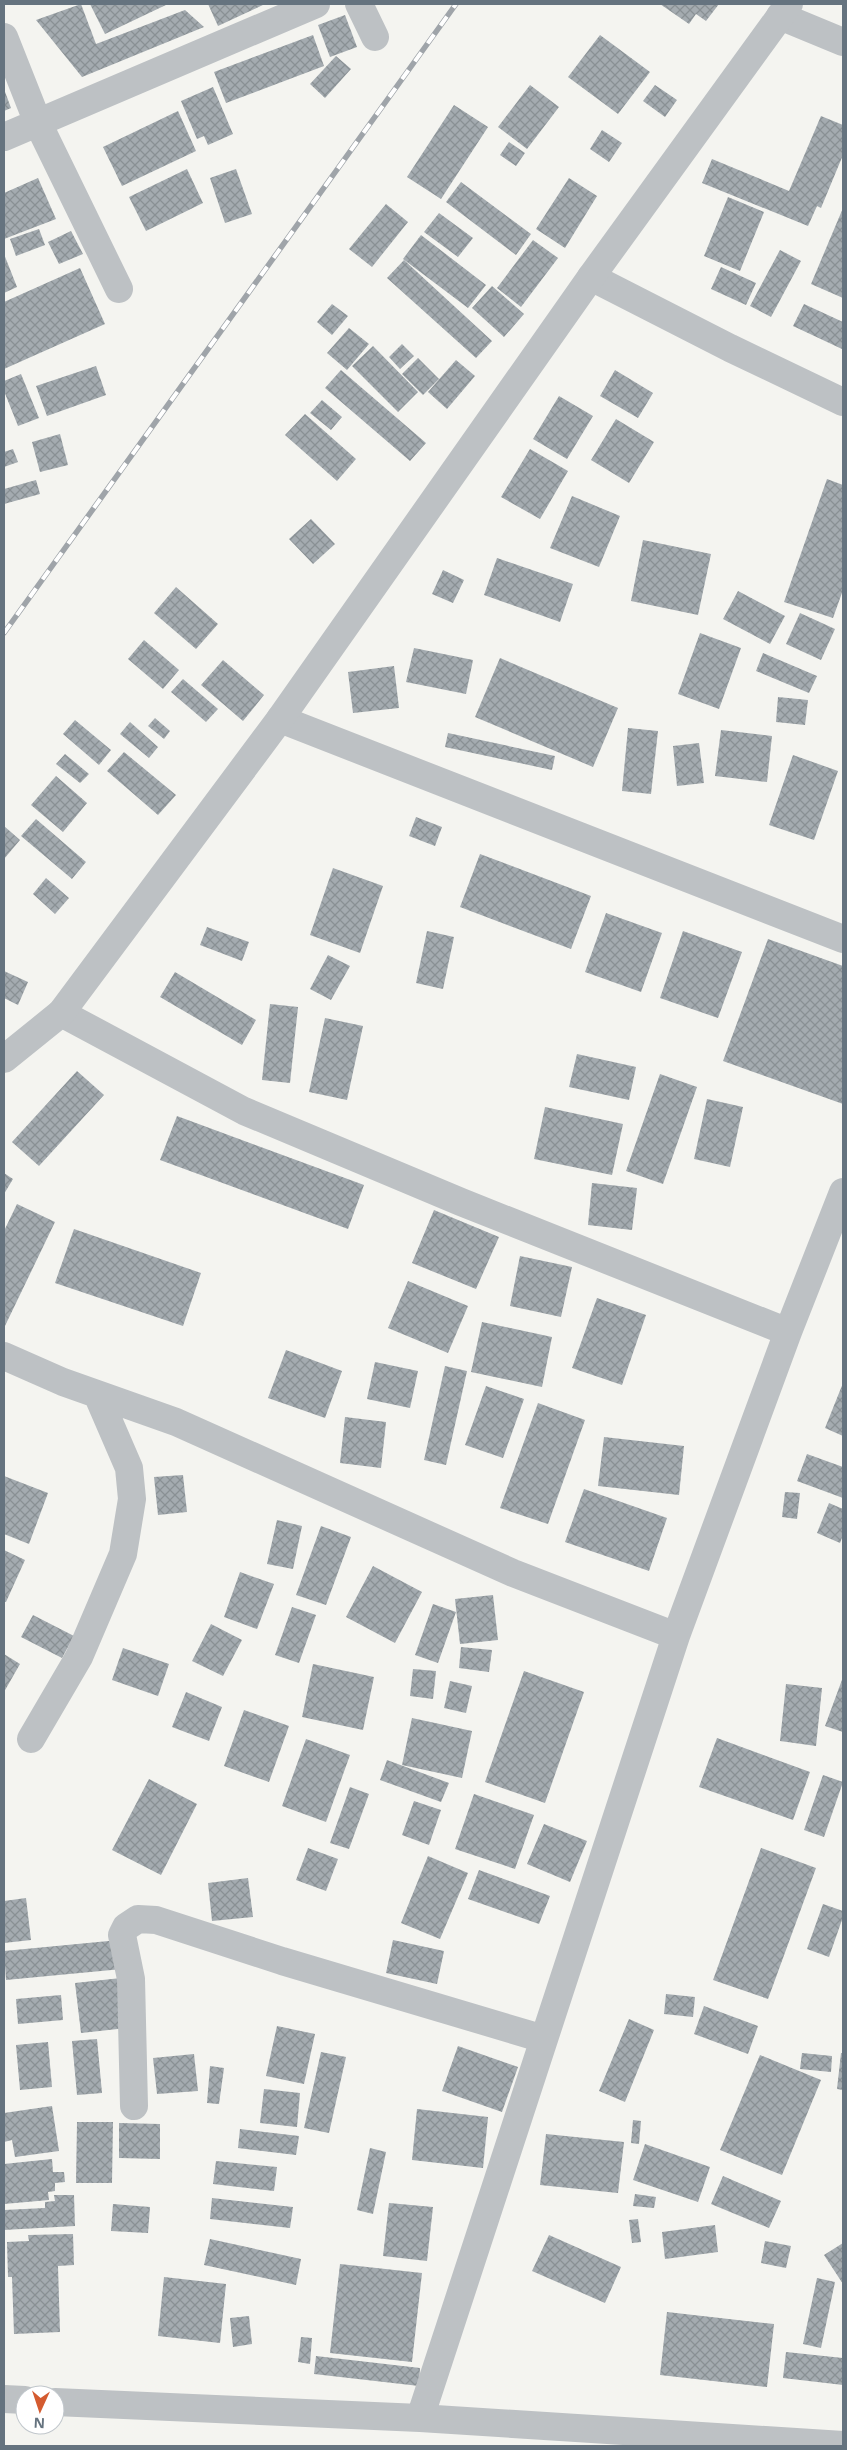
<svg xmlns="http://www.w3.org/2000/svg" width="847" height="2450" font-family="'Noto Sans',sans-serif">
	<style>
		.building { fill: url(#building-cross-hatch) }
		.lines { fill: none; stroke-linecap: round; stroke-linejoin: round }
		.minor { stroke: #bdc1c4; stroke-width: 28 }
		.tertiary { stroke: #bdc1c4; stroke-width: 28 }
		.rail-casing { stroke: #9fa4a9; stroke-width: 5.5 }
		.rail { stroke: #fff; stroke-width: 4; stroke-dasharray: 11; stroke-linecap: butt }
	</style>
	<defs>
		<pattern id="building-cross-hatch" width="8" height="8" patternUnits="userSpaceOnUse" patternTransform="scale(1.25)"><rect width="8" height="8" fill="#a4abb0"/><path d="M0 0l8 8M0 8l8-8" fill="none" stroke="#899094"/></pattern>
	</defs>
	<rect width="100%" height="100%" fill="#f4f4f0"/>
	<path class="building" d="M 81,4 L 96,44 L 185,10 L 204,27 L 82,77 L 36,20 Z
		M 90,4 L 168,4 L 105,34 Z
		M 208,4 L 265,4 L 218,26 Z
		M 660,4 L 719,4 L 706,21 L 696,14 L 689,24 Z
		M 345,15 L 357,47 L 330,57 L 318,25 Z
		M 313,35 L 324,66 L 226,103 L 214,72 Z
		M 600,35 L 650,72 L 618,114 L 568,77 Z
		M 336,56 L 351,69 L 325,98 L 310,84 Z
		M 530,85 L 559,107 L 527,149 L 498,127 Z
		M 655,85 L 677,100 L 665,117 L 643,101 Z
		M 213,87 L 233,134 L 208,145 L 204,136 L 197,139 L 181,101 Z
		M 4,89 L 11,108 L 4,111 Z
		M 454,105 L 488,127 L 441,199 L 407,177 Z
		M 178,111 L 196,151 L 122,186 L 103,147 Z
		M 821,116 L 843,125 L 843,155 L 821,208 L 817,206 L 808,226 L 702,183 L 712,159 L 789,191 Z
		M 602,130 L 622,143 L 609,162 L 590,149 Z
		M 509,142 L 525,153 L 516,166 L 500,155 Z
		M 187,169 L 203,203 L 146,231 L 129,197 Z
		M 236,169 L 252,214 L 225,223 L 210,178 Z
		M 38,178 L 56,219 L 4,239 L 4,193 Z
		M 569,178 L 597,196 L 565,248 L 536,229 Z
		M 461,182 L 531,234 L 516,255 L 446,202 Z
		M 728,197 L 764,212 L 740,271 L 704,256 Z
		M 386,204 L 408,222 L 372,267 L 349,249 Z
		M 843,208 L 843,298 L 811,284 Z
		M 439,213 L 473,238 L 458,257 L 424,232 Z
		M 39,229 L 45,245 L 16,256 L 10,239 Z
		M 71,231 L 83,254 L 59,264 L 48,242 Z
		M 421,235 L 486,285 L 468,308 L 403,259 Z
		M 533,240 L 558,258 L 521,307 L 497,288 Z
		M 780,250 L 801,261 L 771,317 L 750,306 Z
		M 4,254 L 17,287 L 4,293 Z
		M 404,260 L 492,341 L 476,358 L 387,278 Z
		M 721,267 L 756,283 L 746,305 L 711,289 Z
		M 80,268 L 105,324 L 4,369 L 4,302 Z
		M 492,286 L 524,314 L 504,337 L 472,308 Z
		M 332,304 L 348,316 L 332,335 L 317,322 Z
		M 804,304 L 843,322 L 842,349 L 793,326 Z
		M 349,328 L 369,344 L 347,370 L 327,353 Z
		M 402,344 L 414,356 L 400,369 L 389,357 Z
		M 373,346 L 418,392 L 398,412 L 352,366 Z
		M 418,358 L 439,379 L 423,395 L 402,374 Z
		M 456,360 L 475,376 L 447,409 L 428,392 Z
		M 96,366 L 106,395 L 47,416 L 36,386 Z
		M 341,370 L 426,443 L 410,461 L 325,388 Z
		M 615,370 L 653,393 L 638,418 L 600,396 Z
		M 21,374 L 39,418 L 18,426 L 4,391 L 4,381 Z
		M 559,396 L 593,416 L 567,459 L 533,439 Z
		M 322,400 L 342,417 L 331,430 L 310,413 Z
		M 305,414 L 356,459 L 337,481 L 285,435 Z
		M 616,419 L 654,442 L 629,483 L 591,460 Z
		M 60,434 L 68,465 L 40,472 L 32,442 Z
		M 13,449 L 18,462 L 4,467 L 4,452 Z
		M 530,449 L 568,471 L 540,519 L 501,497 Z
		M 827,479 L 843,485 L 843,590 L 833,618 L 784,602 Z
		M 36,480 L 40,494 L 4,504 L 4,489 Z
		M 572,496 L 620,516 L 599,567 L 550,548 Z
		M 311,519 L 335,544 L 313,564 L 289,539 Z
		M 643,540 L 711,554 L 698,615 L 631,601 Z
		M 497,558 L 573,584 L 560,622 L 484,595 Z
		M 443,570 L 464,580 L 453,603 L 432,594 Z
		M 176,587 L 218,624 L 196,649 L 154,613 Z
		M 738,591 L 785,616 L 770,644 L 723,619 Z
		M 800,613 L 835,629 L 821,660 L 786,644 Z
		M 700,633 L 741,648 L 719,709 L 678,694 Z
		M 144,640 L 179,670 L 163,689 L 128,659 Z
		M 414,648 L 473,660 L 466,694 L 406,682 Z
		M 763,653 L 817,676 L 809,693 L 756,671 Z
		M 500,658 L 618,708 L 593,767 L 475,717 Z
		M 223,660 L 264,695 L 243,721 L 201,685 Z
		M 394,666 L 399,708 L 353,713 L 348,672 Z
		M 183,679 L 218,709 L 206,722 L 171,692 Z
		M 778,697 L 808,700 L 805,725 L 776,722 Z
		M 155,718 L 170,731 L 164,739 L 148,726 Z
		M 75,720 L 111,750 L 99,765 L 63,734 Z
		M 130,722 L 158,747 L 149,758 L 120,734 Z
		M 628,728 L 658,731 L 651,794 L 622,791 Z
		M 721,730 L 772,736 L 767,782 L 715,776 Z
		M 448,733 L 555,756 L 552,770 L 445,747 Z
		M 699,743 L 704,783 L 677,786 L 673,746 Z
		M 124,752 L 176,795 L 158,815 L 107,771 Z
		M 65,754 L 89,774 L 80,783 L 56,764 Z
		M 793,755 L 838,771 L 814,840 L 769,825 Z
		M 56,776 L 87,803 L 63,832 L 31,805 Z
		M 416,817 L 442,827 L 435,846 L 409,836 Z
		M 36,819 L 86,862 L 72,879 L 21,836 Z
		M 4,826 L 20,840 L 4,859 Z
		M 480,854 L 591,896 L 571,949 L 460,907 Z
		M 333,868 L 383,886 L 360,953 L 310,935 Z
		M 46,878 L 69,898 L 55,914 L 33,894 Z
		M 606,913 L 662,933 L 641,992 L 585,972 Z
		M 207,927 L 249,942 L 242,961 L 200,945 Z
		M 427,931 L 454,937 L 443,989 L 416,983 Z
		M 683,931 L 742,952 L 718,1018 L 660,998 Z
		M 768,939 L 843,966 L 843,1104 L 723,1061 Z
		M 328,955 L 350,966 L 331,1000 L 310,989 Z
		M 4,971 L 28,982 L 18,1005 L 4,998 Z
		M 175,972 L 256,1020 L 242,1045 L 160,997 Z
		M 270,1004 L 298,1007 L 290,1083 L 262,1080 Z
		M 325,1018 L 363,1026 L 347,1100 L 309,1092 Z
		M 577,1054 L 636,1067 L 629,1100 L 569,1087 Z
		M 77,1071 L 104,1095 L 39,1166 L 12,1142 Z
		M 660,1074 L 697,1087 L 663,1184 L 626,1171 Z
		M 707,1099 L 743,1107 L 730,1167 L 694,1159 Z
		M 545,1107 L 623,1124 L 612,1175 L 534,1159 Z
		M 177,1116 L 364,1185 L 348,1229 L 160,1160 Z
		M 4,1173 L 13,1179 L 4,1194 Z
		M 592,1183 L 637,1188 L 632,1230 L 588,1225 Z
		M 17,1204 L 55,1222 L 4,1328 L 4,1231 Z
		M 434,1210 L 499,1237 L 476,1289 L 412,1263 Z
		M 74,1229 L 201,1273 L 183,1326 L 55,1283 Z
		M 520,1256 L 572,1267 L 561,1317 L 510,1306 Z
		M 408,1281 L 468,1306 L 448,1353 L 388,1328 Z
		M 597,1298 L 646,1315 L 622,1385 L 572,1368 Z
		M 482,1322 L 552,1337 L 542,1387 L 471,1372 Z
		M 286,1350 L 342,1371 L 325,1418 L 268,1398 Z
		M 375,1362 L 418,1371 L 410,1408 L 367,1399 Z
		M 445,1366 L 467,1371 L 446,1465 L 424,1460 Z
		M 843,1383 L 843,1436 L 825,1428 Z
		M 486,1386 L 524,1399 L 503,1458 L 465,1445 Z
		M 538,1403 L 585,1420 L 548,1524 L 500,1508 Z
		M 345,1417 L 386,1422 L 381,1468 L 340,1463 Z
		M 604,1437 L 684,1446 L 679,1495 L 598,1486 Z
		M 807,1454 L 843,1467 L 843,1498 L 797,1481 Z
		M 183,1475 L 187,1512 L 158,1515 L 154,1477 Z
		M 4,1476 L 48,1493 L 29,1544 L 4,1534 Z
		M 584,1489 L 667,1518 L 649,1571 L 565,1542 Z
		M 785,1492 L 800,1493 L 797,1519 L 782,1517 Z
		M 829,1503 L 843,1509 L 843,1535 L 840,1543 L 817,1533 Z
		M 277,1520 L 302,1526 L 293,1569 L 267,1564 Z
		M 321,1526 L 351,1537 L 326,1605 L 296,1595 Z
		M 4,1550 L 25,1560 L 6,1602 L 4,1602 Z
		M 373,1566 L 422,1592 L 395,1643 L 346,1617 Z
		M 240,1572 L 274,1584 L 257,1629 L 224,1617 Z
		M 493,1595 L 498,1640 L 460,1644 L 455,1599 Z
		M 433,1604 L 456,1612 L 438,1663 L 415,1655 Z
		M 292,1607 L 316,1615 L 299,1663 L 275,1655 Z
		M 33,1615 L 74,1636 L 62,1658 L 21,1637 Z
		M 211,1624 L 242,1640 L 223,1676 L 192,1661 Z
		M 461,1647 L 492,1650 L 489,1672 L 459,1668 Z
		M 123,1648 L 169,1664 L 158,1696 L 112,1680 Z
		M 4,1654 L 20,1664 L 4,1692 Z
		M 313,1664 L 374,1677 L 363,1730 L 302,1717 Z
		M 413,1669 L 436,1671 L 433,1699 L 410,1696 Z
		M 524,1671 L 584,1692 L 545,1803 L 485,1782 Z
		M 843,1677 L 843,1732 L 825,1726 Z
		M 450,1681 L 472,1686 L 466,1713 L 444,1708 Z
		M 786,1684 L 822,1688 L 816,1746 L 780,1741 Z
		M 186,1692 L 222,1707 L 209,1741 L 172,1727 Z
		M 244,1710 L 289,1726 L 269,1782 L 224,1766 Z
		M 412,1718 L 472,1731 L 462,1778 L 402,1765 Z
		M 717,1738 L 810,1772 L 793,1820 L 699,1787 Z
		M 306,1739 L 350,1755 L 326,1822 L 282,1806 Z
		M 387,1760 L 449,1783 L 441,1802 L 380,1780 Z
		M 823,1775 L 843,1782 L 824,1837 L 804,1830 Z
		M 149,1779 L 197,1804 L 161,1875 L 112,1850 Z
		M 350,1787 L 369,1794 L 349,1849 L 330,1843 Z
		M 474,1794 L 534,1815 L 515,1869 L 455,1849 Z
		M 414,1801 L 441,1810 L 429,1845 L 402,1835 Z
		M 544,1824 L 587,1841 L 570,1882 L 527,1864 Z
		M 308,1848 L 338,1859 L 326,1891 L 296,1880 Z
		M 761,1848 L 816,1868 L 768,1999 L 713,1980 Z
		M 428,1856 L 468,1873 L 440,1939 L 401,1923 Z
		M 479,1870 L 550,1896 L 539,1924 L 468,1899 Z
		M 248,1878 L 253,1917 L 212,1921 L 208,1883 Z
		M 26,1898 L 31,1940 L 4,1943 L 4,1901 Z
		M 823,1904 L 843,1911 L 843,1917 L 829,1957 L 807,1949 Z
		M 119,1940 L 122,1969 L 6,1980 L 4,1951 Z
		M 393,1940 L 444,1951 L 437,1984 L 386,1973 Z
		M 121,1978 L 127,2028 L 81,2033 L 75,1983 Z
		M 666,1994 L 695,1997 L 693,2017 L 664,2014 Z
		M 61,1995 L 63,2020 L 18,2024 L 16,1999 Z
		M 704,2006 L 758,2026 L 748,2054 L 694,2034 Z
		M 629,2019 L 654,2030 L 625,2102 L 599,2091 Z
		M 277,2026 L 315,2034 L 304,2084 L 266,2076 Z
		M 97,2039 L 102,2093 L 77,2095 L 72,2041 Z
		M 48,2042 L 52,2087 L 20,2090 L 16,2045 Z
		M 458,2046 L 518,2067 L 502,2112 L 442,2091 Z
		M 321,2052 L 346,2057 L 329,2133 L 304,2128 Z
		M 802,2053 L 832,2056 L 831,2072 L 800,2069 Z
		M 841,2053 L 843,2053 L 843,2090 L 837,2089 Z
		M 194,2054 L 198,2091 L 157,2094 L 153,2058 Z
		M 760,2055 L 821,2080 L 782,2175 L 720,2150 Z
		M 210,2066 L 224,2068 L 219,2104 L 207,2103 Z
		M 264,2089 L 300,2093 L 297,2127 L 260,2123 Z
		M 52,2106 L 59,2151 L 15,2157 L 12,2140 L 4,2142 L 4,2113 Z
		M 417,2109 L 488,2117 L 483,2168 L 412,2160 Z
		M 633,2120 L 641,2121 L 639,2144 L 631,2143 Z
		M 77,2122 L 113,2122 L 112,2183 L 76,2183 Z
		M 119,2123 L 160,2124 L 160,2159 L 119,2158 Z
		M 240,2129 L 299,2136 L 296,2155 L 238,2148 Z
		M 546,2134 L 624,2142 L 618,2193 L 540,2185 Z
		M 645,2144 L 710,2167 L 698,2202 L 633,2180 Z
		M 370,2148 L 386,2152 L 373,2214 L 357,2210 Z
		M 52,2159 L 53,2172 L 64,2172 L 65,2182 L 55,2183 L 55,2191 L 48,2192 L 49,2200 L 4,2204 L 4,2164 Z
		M 216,2161 L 277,2167 L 274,2191 L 213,2184 Z
		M 723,2176 L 781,2201 L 769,2228 L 711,2204 Z
		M 635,2194 L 656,2197 L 654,2208 L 633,2206 Z
		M 54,2195 L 74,2195 L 75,2226 L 4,2230 L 4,2210 L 45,2208 L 45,2202 L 55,2201 Z
		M 212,2198 L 293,2207 L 290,2228 L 210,2219 Z
		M 389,2203 L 433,2207 L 427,2261 L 383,2256 Z
		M 113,2204 L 150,2207 L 148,2233 L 111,2231 Z
		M 638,2219 L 641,2242 L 632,2243 L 629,2220 Z
		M 715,2225 L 718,2252 L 665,2259 L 662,2232 Z
		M 73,2234 L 74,2265 L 58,2266 L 60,2332 L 14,2334 L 12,2277 L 8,2277 L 7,2242 L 29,2241 L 28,2235 Z
		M 549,2235 L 621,2267 L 605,2303 L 532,2271 Z
		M 210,2239 L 301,2259 L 296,2285 L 204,2265 Z
		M 765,2241 L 791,2246 L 786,2268 L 761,2263 Z
		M 843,2243 L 843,2284 L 824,2255 Z
		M 340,2264 L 422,2273 L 412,2362 L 330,2353 Z
		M 164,2277 L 226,2284 L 220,2343 L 158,2336 Z
		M 817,2278 L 835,2282 L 821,2348 L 803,2344 Z
		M 667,2312 L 774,2324 L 767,2387 L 660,2375 Z
		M 249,2316 L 252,2344 L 233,2347 L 230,2318 Z
		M 301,2337 L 312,2338 L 310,2364 L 298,2362 Z
		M 786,2352 L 843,2358 L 843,2385 L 783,2378 Z
		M 316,2356 L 420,2368 L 419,2386 L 314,2374 Z"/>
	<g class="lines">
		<path class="minor" d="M 359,4 L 375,37
			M 780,16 L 843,42
			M 4,37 L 38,123 L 119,289
			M 4,137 L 316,4
			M 591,277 L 730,348 L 843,402
			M 280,719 L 843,939
			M 61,1013 L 244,1111 L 461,1202 L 788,1332
			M 4,1356 L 63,1382 L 176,1422 L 513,1573 L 676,1636
			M 31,1739 L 79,1657 L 123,1554 L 132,1499 L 129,1468 L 97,1394
			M 134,2106 L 131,1979 L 122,1935 L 126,1927 L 138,1919 L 156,1920 L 282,1961 L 544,2039
			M 4,2399 L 25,2400
			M 55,2402 L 420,2418 L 843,2445
			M 420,2418 L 676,1636 L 788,1332 L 843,1192"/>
		<path class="tertiary" d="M 4,1059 L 61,1013 L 280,719 L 591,277 L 789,4"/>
		<defs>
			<path id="rail" d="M 4,633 L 456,4"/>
		</defs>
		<use href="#rail" class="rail-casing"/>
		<use href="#rail" class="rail"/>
	</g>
	<rect width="847" height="2450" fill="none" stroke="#65737f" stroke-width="10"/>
	<g transform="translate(40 2410) rotate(183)"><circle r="24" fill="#ffffff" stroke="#c1c7cc"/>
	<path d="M0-4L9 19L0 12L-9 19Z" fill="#d45b30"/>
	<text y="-8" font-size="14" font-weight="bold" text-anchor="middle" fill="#65737f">N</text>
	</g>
</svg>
